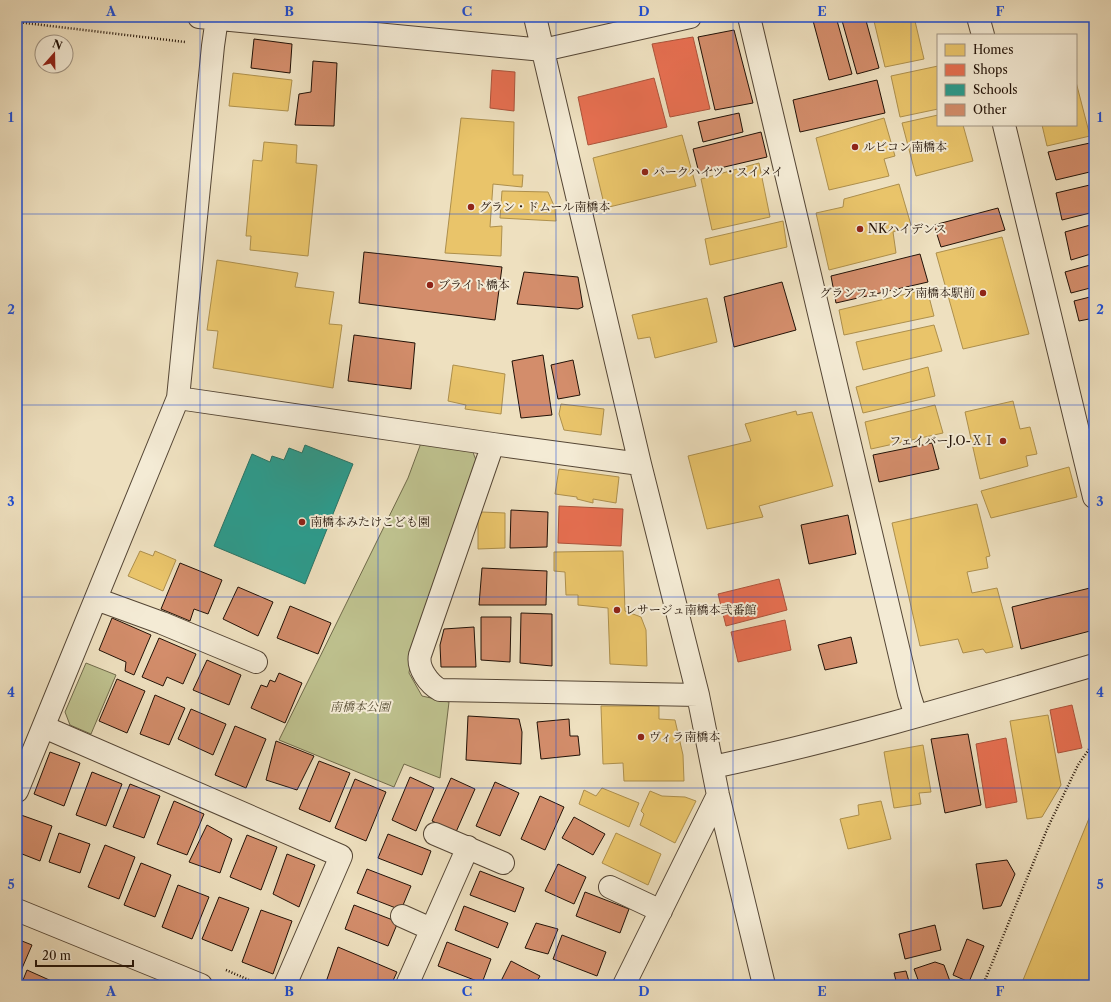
<svg xmlns="http://www.w3.org/2000/svg" width="1111" height="1002" font-family="'Libre Caslon Text','Noto Serif JP',serif">
	<style>
		.green { fill: #bec18e; stroke: #706a4a }
		.homes { fill: #e9c46a; stroke: #ad8f4c }
		.shops { fill: #e76f51; stroke: #ac533b }
		.schools { fill: #2a9d8f; stroke: #287366 }
		.building { fill: #d38d6b; stroke: #221207 }
		.lines { fill: none; stroke-linecap: round; stroke-linejoin: round }
		.minor-casing { stroke: #554635; stroke-width: 24 }
		.path { stroke: #221207; stroke-width: 2.5; stroke-dasharray: 1 2; stroke-linecap: butt }
		.minor { stroke: #f4ebd5; stroke-width: 22 }
		.grid { fill: none; stroke: #1d4ed8; stroke-width: 1; stroke-opacity: 0.55 }
		.poi-dot { fill: #8f2418; stroke: #f4ebd5; stroke-width: 1.5 }
		.labels { text-anchor: middle; stroke-width: 4; stroke-linejoin: round; paint-order: stroke }
		.poi-label { font-size: 12px; fill: #221207; stroke: #f4ebd5; text-anchor: start }
		.park-label { font-size: 12px; font-style: italic; fill: #594f36; stroke: #f4ebd5 }
		.neatline { fill: none; stroke: #1d4ed8; stroke-width: 1.5 }
		.grid-label { font-size: 13px; text-anchor: middle; font-weight: bold; fill: #1d4ed8 }
	</style>
	<rect width="100%" height="100%" fill="#eee0bf"/>
	<filter id="stains"><feTurbulence type="fractalNoise" baseFrequency=".005" numOctaves="4"/><feColorMatrix values="0 0 0 0 .2 0 0 0 0 .09 0 0 0 0 .02 0 0 0 .5 -.17"/></filter>
	<radialGradient id="worn" r=".72"><stop offset=".6" stop-color="#630" stop-opacity="0"/><stop offset="1" stop-color="#630" stop-opacity=".3"/></radialGradient>
	<path class="green" d="M 421,443 L 472,450 L 476,460 L 411,659 L 409,673 L 422,696 L 449,702 L 440,778 L 404,764 L 394,787 L 279,740 L 408,478 Z
		M 86,663 L 116,675 L 91,734 L 70,725 L 65,712 Z"/>
	<path class="homes" d="M 873,17 L 914,17 L 924,59 L 885,67 Z
		M 938,66 L 938,109 L 900,117 L 891,76 Z
		M 233,73 L 292,80 L 288,111 L 229,106 Z
		M 1076,82 L 1090,136 L 1047,146 L 1042,125 L 1076,125 Z
		M 938,115 L 938,125 L 963,125 L 973,161 L 916,176 L 902,123 Z
		M 461,118 L 514,122 L 513,175 L 523,175 L 522,187 L 493,184 L 490,227 L 502,226 L 501,256 L 445,253 Z
		M 884,118 L 895,156 L 884,159 L 889,176 L 829,190 L 816,138 Z
		M 682,135 L 696,186 L 605,208 L 593,158 Z
		M 264,142 L 297,145 L 296,163 L 317,165 L 308,256 L 250,250 L 251,236 L 246,236 L 253,160 L 262,161 Z
		M 759,163 L 770,217 L 712,230 L 701,179 Z
		M 899,184 L 911,225 L 893,232 L 896,253 L 829,270 L 816,213 L 843,207 L 844,199 Z
		M 502,191 L 548,192 L 555,208 L 556,221 L 500,218 Z
		M 783,221 L 787,247 L 710,265 L 705,239 Z
		M 1002,237 L 1029,334 L 963,349 L 936,253 Z
		M 217,260 L 298,273 L 295,287 L 334,292 L 329,324 L 342,325 L 333,388 L 213,368 L 218,331 L 207,330 Z
		M 927,289 L 934,316 L 844,335 L 839,310 Z
		M 707,298 L 717,342 L 655,358 L 650,337 L 638,339 L 632,315 Z
		M 934,325 L 942,351 L 863,370 L 856,342 Z
		M 453,365 L 505,374 L 501,414 L 465,409 L 466,405 L 448,401 Z
		M 928,367 L 935,396 L 863,413 L 856,387 Z
		M 1013,401 L 1020,429 L 1030,427 L 1037,454 L 1026,456 L 1028,466 L 980,479 L 965,412 Z
		M 561,404 L 604,409 L 601,435 L 564,430 L 559,414 Z
		M 935,405 L 943,433 L 871,449 L 865,422 Z
		M 796,411 L 797,415 L 812,412 L 833,486 L 759,506 L 763,517 L 707,529 L 688,456 L 751,441 L 745,424 Z
		M 1069,467 L 1077,497 L 991,518 L 981,491 Z
		M 559,469 L 619,477 L 616,503 L 593,499 L 593,503 L 577,499 L 577,497 L 555,494 Z
		M 977,504 L 990,556 L 986,557 L 988,568 L 967,572 L 972,593 L 997,588 L 1013,647 L 986,653 L 983,649 L 963,653 L 958,639 L 920,646 L 892,523 Z
		M 482,512 L 505,513 L 505,548 L 478,549 L 478,519 Z
		M 140,551 L 153,556 L 155,551 L 176,560 L 163,591 L 128,576 Z
		M 623,551 L 625,611 L 641,617 L 646,630 L 647,666 L 610,664 L 608,608 L 578,605 L 578,595 L 566,595 L 565,572 L 554,571 L 554,552 Z
		M 601,706 L 659,706 L 659,719 L 675,720 L 683,755 L 684,781 L 624,781 L 623,763 L 603,764 Z
		M 1048,715 L 1061,785 L 1042,817 L 1027,819 L 1010,721 Z
		M 923,745 L 931,792 L 919,793 L 921,804 L 894,808 L 884,752 Z
		M 602,788 L 639,803 L 629,827 L 579,804 L 584,790 L 596,796 Z
		M 650,791 L 662,796 L 685,797 L 696,801 L 675,843 L 640,825 L 644,814 L 641,811 Z
		M 881,801 L 891,839 L 848,849 L 840,819 L 859,815 L 858,805 Z
		M 1092,811 L 1094,811 L 1094,974 L 1089,985 L 1021,985 Z
		M 616,833 L 661,854 L 648,885 L 602,863 Z"/>
	<path class="shops" d="M 693,37 L 710,109 L 670,117 L 652,44 Z
		M 492,70 L 515,72 L 514,111 L 490,108 Z
		M 654,78 L 667,127 L 588,145 L 578,97 Z
		M 559,506 L 623,509 L 621,546 L 558,543 Z
		M 779,579 L 787,610 L 726,626 L 718,594 Z
		M 785,620 L 791,650 L 738,662 L 731,632 Z
		M 1072,705 L 1082,748 L 1058,753 L 1050,710 Z
		M 1006,738 L 1017,802 L 986,808 L 976,744 Z"/>
	<path class="schools" d="M 305,445 L 353,464 L 305,584 L 214,546 L 252,454 L 270,462 L 272,456 L 284,460 L 289,448 L 302,453 Z"/>
	<path class="building" d="M 423,17 L 437,17 L 437,20 Z
		M 451,17 L 466,17 L 466,19 Z
		M 812,17 L 836,17 L 852,74 L 829,80 Z
		M 841,17 L 865,17 L 879,68 L 857,74 Z
		M 734,30 L 753,103 L 715,110 L 698,37 Z
		M 254,39 L 292,44 L 290,73 L 251,68 Z
		M 313,61 L 337,63 L 334,126 L 295,125 L 299,94 L 311,92 Z
		M 877,80 L 885,113 L 800,132 L 793,100 Z
		M 739,113 L 743,132 L 703,142 L 698,122 Z
		M 761,132 L 767,157 L 699,173 L 693,149 Z
		M 1090,143 L 1094,156 L 1094,171 L 1056,180 L 1048,152 Z
		M 1094,184 L 1094,212 L 1062,220 L 1056,193 Z
		M 998,208 L 1005,230 L 941,247 L 934,225 Z
		M 1094,224 L 1094,253 L 1071,260 L 1065,232 Z
		M 364,252 L 502,267 L 495,320 L 359,303 Z
		M 920,254 L 928,282 L 836,303 L 831,276 Z
		M 1094,264 L 1094,287 L 1071,293 L 1065,272 Z
		M 524,272 L 578,277 L 583,307 L 578,309 L 517,304 Z
		M 782,282 L 796,330 L 734,347 L 724,297 Z
		M 1094,296 L 1094,318 L 1079,321 L 1074,301 Z
		M 354,335 L 415,343 L 411,389 L 348,381 Z
		M 543,355 L 552,415 L 521,418 L 512,361 Z
		M 573,360 L 580,395 L 558,399 L 551,365 Z
		M 1094,385 L 1094,397 L 1091,386 Z
		M 932,443 L 939,469 L 879,482 L 873,455 Z
		M 511,510 L 548,512 L 547,547 L 510,548 Z
		M 848,515 L 856,554 L 809,564 L 801,525 Z
		M 180,563 L 222,580 L 208,614 L 194,609 L 190,621 L 161,609 Z
		M 482,568 L 547,571 L 546,605 L 479,605 Z
		M 238,587 L 273,602 L 258,636 L 223,619 Z
		M 1090,588 L 1094,601 L 1094,630 L 1021,649 L 1012,607 Z
		M 290,606 L 331,623 L 318,654 L 277,638 Z
		M 521,613 L 552,614 L 552,666 L 520,663 Z
		M 481,617 L 511,617 L 510,662 L 481,660 Z
		M 112,618 L 151,635 L 134,675 L 125,671 L 126,662 L 99,650 Z
		M 474,627 L 476,667 L 441,667 L 440,645 L 444,629 Z
		M 851,637 L 857,663 L 825,670 L 818,645 Z
		M 159,638 L 196,654 L 183,684 L 167,677 L 163,686 L 142,677 Z
		M 207,660 L 241,675 L 229,705 L 193,690 Z
		M 279,673 L 302,683 L 285,723 L 251,708 L 261,685 L 267,687 L 270,680 L 275,682 Z
		M 117,679 L 145,691 L 127,733 L 99,721 Z
		M 155,695 L 185,708 L 169,745 L 140,734 Z
		M 191,709 L 226,724 L 213,755 L 178,739 Z
		M 468,716 L 519,719 L 522,732 L 521,764 L 466,760 Z
		M 569,719 L 570,736 L 578,736 L 580,755 L 541,759 L 537,722 Z
		M 235,726 L 266,739 L 246,788 L 215,775 Z
		M 968,734 L 981,805 L 945,813 L 931,739 Z
		M 276,741 L 314,756 L 297,790 L 266,780 Z
		M 50,752 L 80,763 L 64,806 L 34,794 Z
		M 319,761 L 350,773 L 330,822 L 299,809 Z
		M 92,772 L 122,784 L 106,826 L 76,815 Z
		M 410,777 L 434,788 L 416,831 L 392,820 Z
		M 451,778 L 475,789 L 456,832 L 432,821 Z
		M 355,779 L 386,792 L 366,841 L 335,828 Z
		M 495,782 L 519,793 L 500,836 L 476,826 Z
		M 130,784 L 160,796 L 144,838 L 113,827 Z
		M 540,796 L 564,807 L 545,850 L 521,839 Z
		M 174,801 L 204,814 L 187,855 L 157,844 Z
		M 21,815 L 52,826 L 40,861 L 17,852 L 17,826 Z
		M 574,817 L 605,834 L 593,855 L 562,838 Z
		M 207,825 L 232,839 L 220,873 L 189,862 Z
		M 59,833 L 90,844 L 80,873 L 49,862 Z
		M 388,834 L 431,851 L 422,875 L 378,858 Z
		M 247,835 L 277,847 L 261,890 L 230,877 Z
		M 105,845 L 135,857 L 119,899 L 88,887 Z
		M 287,854 L 315,865 L 299,907 L 273,894 Z
		M 1007,860 L 1015,874 L 1001,906 L 983,909 L 976,864 Z
		M 141,863 L 171,875 L 155,917 L 124,905 Z
		M 558,864 L 586,877 L 574,904 L 545,891 Z
		M 367,869 L 411,886 L 401,910 L 357,893 Z
		M 480,871 L 524,888 L 515,912 L 470,895 Z
		M 178,885 L 209,897 L 192,939 L 162,927 Z
		M 585,892 L 629,909 L 620,933 L 576,916 Z
		M 219,897 L 249,908 L 232,951 L 202,939 Z
		M 354,905 L 398,922 L 388,946 L 345,929 Z
		M 464,906 L 508,923 L 498,948 L 455,930 Z
		M 261,910 L 292,921 L 273,974 L 242,962 Z
		M 536,923 L 558,929 L 548,954 L 525,948 Z
		M 935,925 L 941,950 L 905,959 L 899,934 Z
		M 562,935 L 606,952 L 597,976 L 553,959 Z
		M 17,939 L 32,945 L 20,973 L 17,972 Z
		M 967,939 L 984,946 L 969,982 L 953,975 Z
		M 447,942 L 491,959 L 482,983 L 438,966 Z
		M 338,947 L 397,972 L 391,985 L 325,985 Z
		M 511,961 L 540,976 L 535,985 L 499,985 Z
		M 935,962 L 944,965 L 951,984 L 948,985 L 920,985 L 914,969 Z
		M 27,970 L 56,983 L 55,985 L 21,985 Z
		M 906,971 L 910,985 L 897,985 L 894,973 Z
		M 425,981 L 434,985 L 423,985 Z"/>
	<g class="lines">
		<defs>
			<path id="minor" d="M 199,17 L 543,50 L 690,17
				M 535,17 L 640,464 L 698,695 L 718,795 L 764,985
				M 749,17 L 909,694 L 916,716
				M 978,17 L 983,35
				M 1004,125 L 1094,497
				M 178,398 L 493,444 L 640,464
				M 493,444 L 420,655 C 417,668 429,684 440,690 L 698,695
				M 96,599 L 162,623 L 256,662
				M 44,727 L 341,856 L 285,985
				M 713,767 C 841,740 968,702 1094,665
				M 17,791 L 178,398 L 213,46 L 217,18
				M 435,834 L 503,863
				M 610,887 L 661,911
				M 17,910 L 201,985
				M 402,916 L 431,929
				M 407,985 L 468,847
				M 624,985 L 718,795"/>
		</defs>
		<use href="#minor" class="minor-casing"/>
		<path class="path" d="M 17,22 L 185,42
			M 226,970 L 258,984
			M 983,985 L 1048,827 L 1078,765 L 1094,742"/>
		<use href="#minor" class="minor"/>
	</g>
	<path class="grid" d="M 200,17 L 200,985M 378,17 L 378,985M 556,17 L 556,985M 733,17 L 733,985M 911,17 L 911,985M 17,214 L 1094,214M 17,405 L 1094,405M 17,597 L 1094,597M 17,788 L 1094,788"/>
	<g class="poi-dot">
		<circle cx="855" cy="147" r="4"/>
		<circle cx="645" cy="172" r="4"/>
		<circle cx="471" cy="207" r="4"/>
		<circle cx="860" cy="229" r="4"/>
		<circle cx="430" cy="285" r="4"/>
		<circle cx="983" cy="293" r="4"/>
		<circle cx="1003" cy="441" r="4"/>
		<circle cx="302" cy="522" r="4"/>
		<circle cx="617" cy="610" r="4"/>
		<circle cx="641" cy="737" r="4"/>
	</g>
	<g class="labels">
		<g class="poi-label">
			<text x="863" y="151">ルビコン南橋本</text>
			<text x="653" y="176">パークハイツ・スイメイ</text>
			<text x="479" y="211">グラン・ドムール南橋本</text>
			<text x="868" y="233">NKハイデンス</text>
			<text x="438" y="289">ブライト橋本</text>
			<text x="975" y="297" text-anchor="end">グランフェリシア南橋本駅前</text>
			<text x="995" y="445" text-anchor="end">フェイバーJ.O-ⅩⅠ</text>
			<text x="310" y="526">南橋本みたけこども園</text>
			<text x="625" y="614">レサージュ南橋本弐番館</text>
			<text x="649" y="741">ヴィラ南橋本</text>
		</g>
		<g class="park-label">
			<text x="360" y="711">南橋本公園</text>
		</g>
	</g>
	<rect width="1111" height="1002" fill="none" stroke="#eee0bf" stroke-width="44"/>
	<rect x="937" y="34" width="140" height="92" fill="#f4ebd5" stroke="#a09483"/>
	<rect x="945" y="44" width="20" height="12" fill="#e9c46a" stroke="#a09483"/>
	<text x="973" y="54" font-size="12" fill="#221207">Homes</text>
	<rect x="945" y="64" width="20" height="12" fill="#e76f51" stroke="#a09483"/>
	<text x="973" y="74" font-size="12" fill="#221207">Shops</text>
	<rect x="945" y="84" width="20" height="12" fill="#2a9d8f" stroke="#a09483"/>
	<text x="973" y="94" font-size="12" fill="#221207">Schools</text>
	<rect x="945" y="104" width="20" height="12" fill="#d38d6b" stroke="#a09483"/>
	<text x="973" y="114" font-size="12" fill="#221207">Other</text>
	<g transform="translate(54 54) rotate(20)"><circle r="19" fill="#f4ebd5" stroke="#a09483"/>
	<path d="M0-3L7 15L0 10L-7 15Z" fill="#8f2418"/>
	<text y="-6" font-size="11" font-weight="bold" text-anchor="middle" fill="#221207">N</text>
	</g>
	<path d="M36 960v6h97v-6" fill="none" stroke="#221207" stroke-width="2"/>
	<text x="42" y="960" font-size="12" fill="#221207" stroke="#f4ebd5" stroke-width="3" paint-order="stroke">20 m</text>
	<rect x="22" y="22" width="1067" height="958" class="neatline"/>
	<g class="grid-label">
		<text x="111" y="16">A</text>
		<text x="289" y="16">B</text>
		<text x="467" y="16">C</text>
		<text x="644" y="16">D</text>
		<text x="822" y="16">E</text>
		<text x="1000" y="16">F</text>
		<text x="11" y="122">1</text>
		<text x="1100" y="122">1</text>
		<text x="11" y="314">2</text>
		<text x="1100" y="314">2</text>
		<text x="11" y="506">3</text>
		<text x="1100" y="506">3</text>
		<text x="11" y="697">4</text>
		<text x="1100" y="697">4</text>
		<text x="11" y="889">5</text>
		<text x="1100" y="889">5</text>
		<text x="111" y="996">A</text>
		<text x="289" y="996">B</text>
		<text x="467" y="996">C</text>
		<text x="644" y="996">D</text>
		<text x="822" y="996">E</text>
		<text x="1000" y="996">F</text>
	</g>
	<rect width="100%" height="100%" filter="url(#stains)"/>
	<rect width="100%" height="100%" fill="url(#worn)"/>
</svg>
